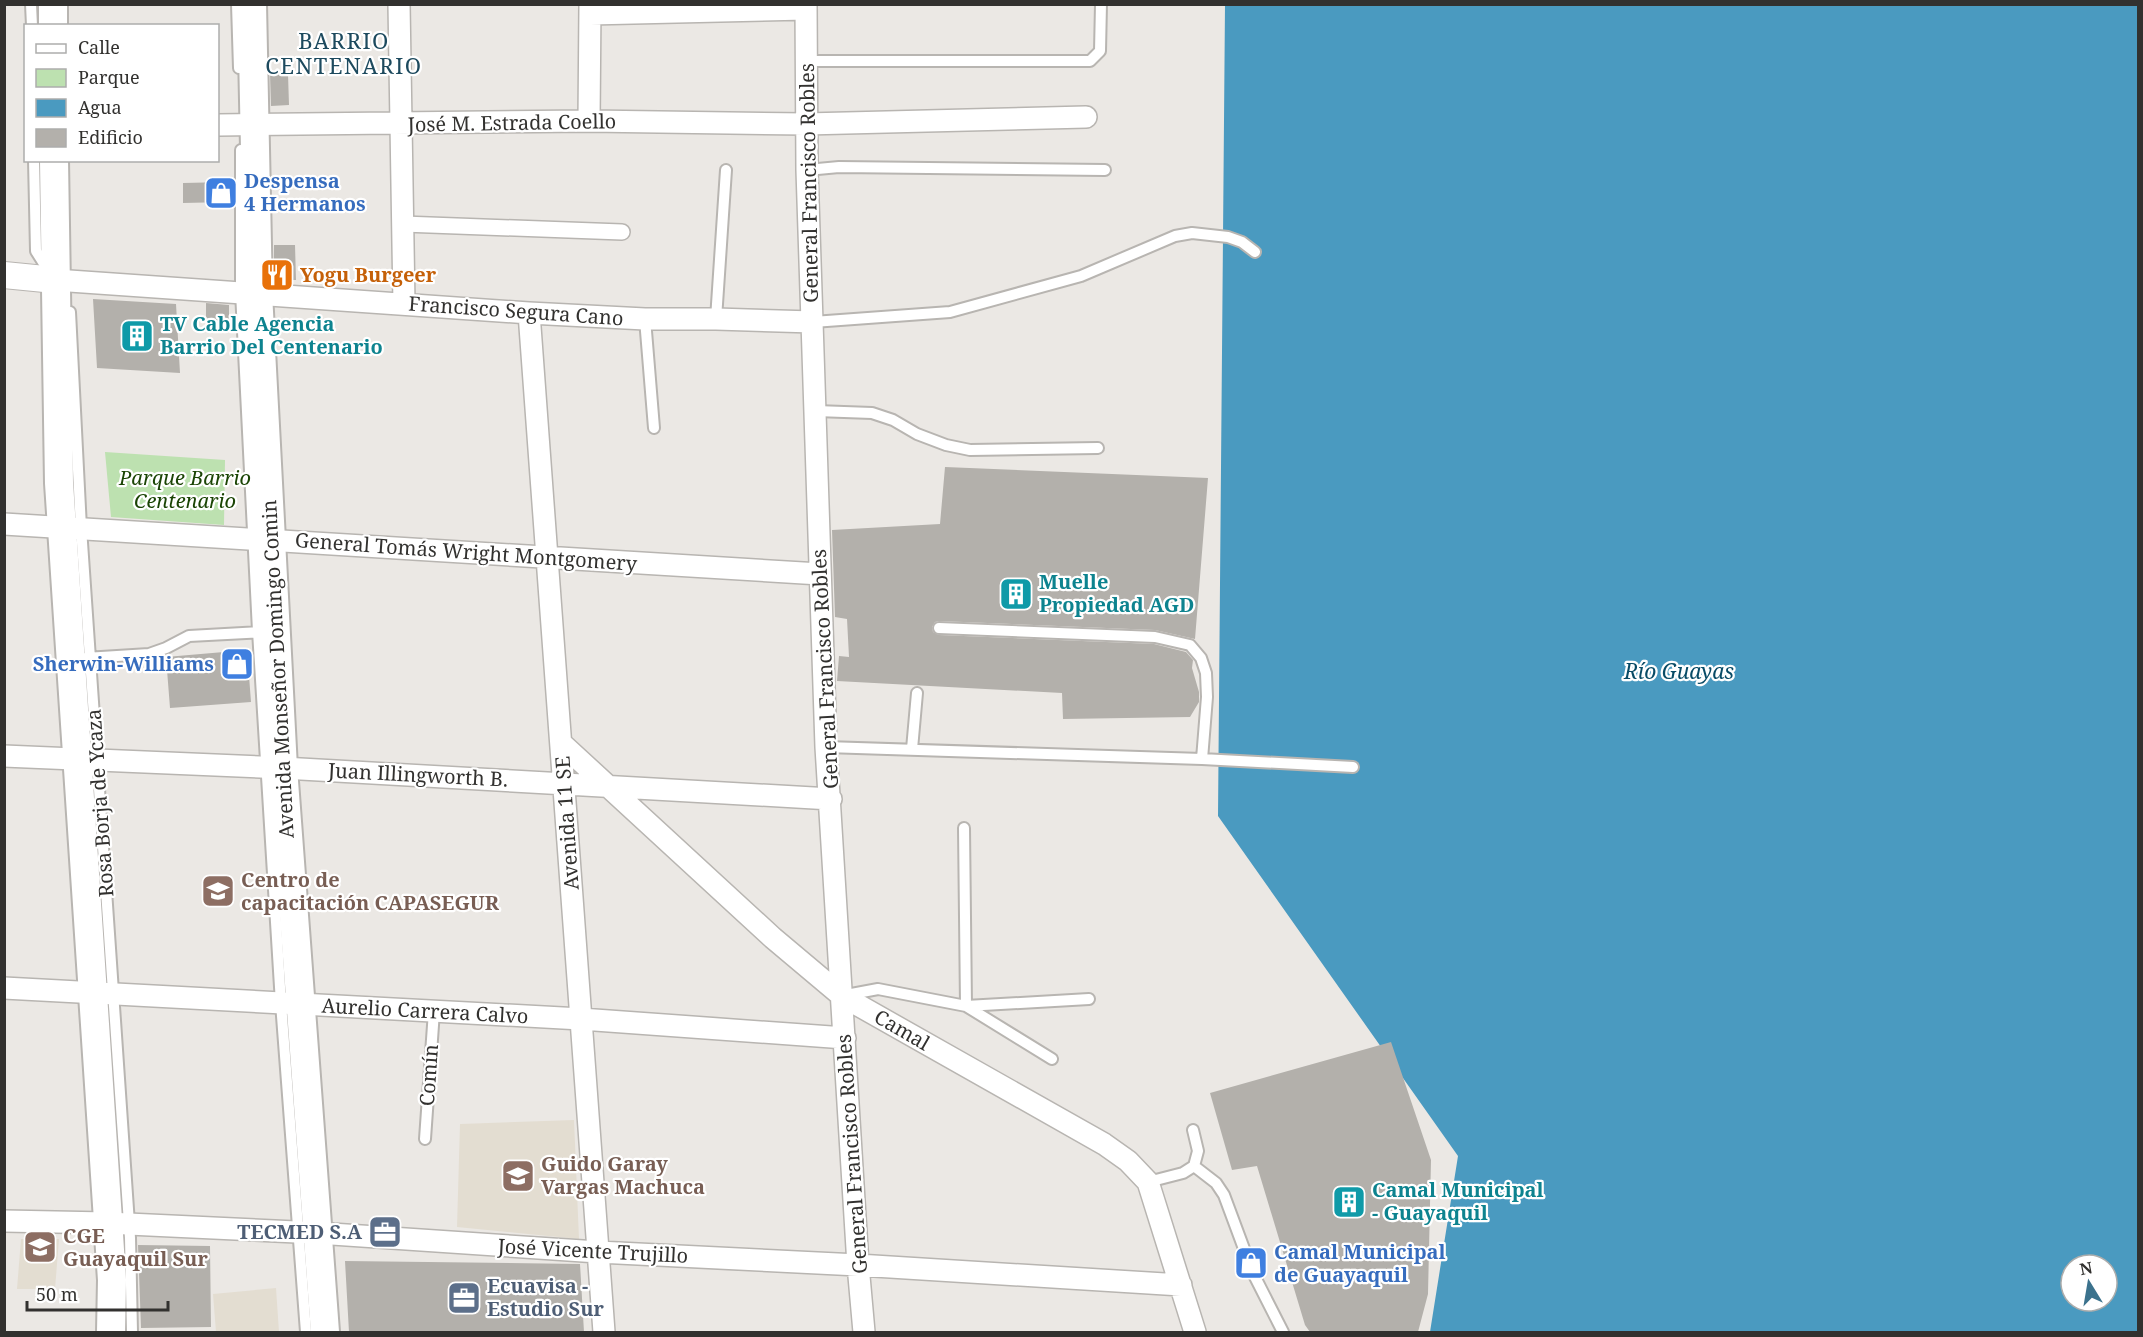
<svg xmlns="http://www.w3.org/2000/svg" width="2143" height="1337" font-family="'Noto Serif',serif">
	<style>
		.built { fill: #e3ddd1 }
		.green { fill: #bde1b0 }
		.water { fill: #4a9ac0; fill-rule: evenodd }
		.building { fill: #b3b0ab }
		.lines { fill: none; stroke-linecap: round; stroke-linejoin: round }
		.service-casing { stroke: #b8b5b1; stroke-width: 14 }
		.pedestrian-casing { stroke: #b8b5b1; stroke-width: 18 }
		.minor-casing { stroke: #b8b5b1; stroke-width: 24 }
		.tertiary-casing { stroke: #b8b5b1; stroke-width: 28 }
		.secondary-casing { stroke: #b8b5b1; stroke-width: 32 }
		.service { stroke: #fff; stroke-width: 10 }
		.pedestrian { stroke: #fff; stroke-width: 15 }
		.minor { stroke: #fff; stroke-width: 21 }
		.tertiary { stroke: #fff; stroke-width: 26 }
		.secondary { stroke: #fff; stroke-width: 28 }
		.labels { text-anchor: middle; stroke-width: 4.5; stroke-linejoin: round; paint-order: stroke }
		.street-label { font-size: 20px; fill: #32312f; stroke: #fff }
		.shop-label { font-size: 20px; font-weight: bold; fill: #366cbe; stroke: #fff; text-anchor: start }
		.food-label { font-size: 20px; font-weight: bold; fill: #c56008; stroke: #fff; text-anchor: start }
		.culture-label { font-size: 20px; font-weight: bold; fill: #0d838f; stroke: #fff; text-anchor: start }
		.park-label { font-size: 20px; font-style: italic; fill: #1a4404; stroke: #fff }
		.education-label { font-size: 20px; font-weight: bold; fill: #785e54; stroke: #fff; text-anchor: start }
		.service-label { font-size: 20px; font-weight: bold; fill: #4e5e75; stroke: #fff; text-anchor: end }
		.water-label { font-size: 21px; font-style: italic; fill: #084b66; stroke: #fff }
		.quarter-label { font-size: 22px; letter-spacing: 1.5px; fill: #1d4a5e; stroke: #fff }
	</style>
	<rect width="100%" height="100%" fill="#ebe8e4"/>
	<path class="built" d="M 574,1120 L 579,1239 L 457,1227 L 460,1124 Z
		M 21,1239 L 59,1239 L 55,1289 L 17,1289 Z
		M 276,1288 L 279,1332 L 216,1332 L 213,1294 Z"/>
	<path class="green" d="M 105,452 L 225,460 L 224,525 L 111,517 Z"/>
	<path class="water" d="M 1225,5 L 2138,5 L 2138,1332 L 1430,1332 L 1458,1156 L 1218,816 ZM 2071,1265 L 2107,1265 L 2107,1301 L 2071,1301 Z"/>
	<path class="building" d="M 270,74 L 288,74 L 289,105 L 271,106 Z
		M 227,182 L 227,202 L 183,203 L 183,183 Z
		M 274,245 L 295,245 L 296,280 L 274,280 Z
		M 93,299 L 176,304 L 180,373 L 97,368 Z
		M 206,303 L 229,305 L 229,321 L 206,321 Z
		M 945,467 L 1208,478 L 1195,639 L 1155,630 L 939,621 L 935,622 L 932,627 L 933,632 L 939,635 L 1154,644 L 1186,652 L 1193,660 L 1192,668 L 1199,692 L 1199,702 L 1190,717 L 1063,719 L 1062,693 L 837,681 L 839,656 L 849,657 L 847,619 L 835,617 L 832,530 L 940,524 Z
		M 247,650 L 251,702 L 170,708 L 166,657 Z
		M 1391,1042 L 1431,1160 L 1428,1294 L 1418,1332 L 1310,1332 L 1305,1325 L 1257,1166 L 1232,1170 L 1210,1093 Z
		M 138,1245 L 210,1246 L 211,1327 L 141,1328 Z
		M 345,1261 L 580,1264 L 584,1332 L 349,1332 Z"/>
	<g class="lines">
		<defs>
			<path id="service" d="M 31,4 L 32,26
				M 237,4 L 239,68
				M 806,61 L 1090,61 L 1100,51 L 1101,4
				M 241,150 L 241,292 L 258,631 L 281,1003 L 306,1332
				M 34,160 L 36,251 L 48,270
				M 807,170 L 839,167 L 1105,170
				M 70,312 L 81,528 L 130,1238 L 132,1332
				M 645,319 L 654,428
				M 716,319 L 726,170
				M 813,322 L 950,312 L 1081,276 L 1175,236 L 1192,233 L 1228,237 L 1242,242 L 1255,252
				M 816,411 L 872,413 L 893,420 L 917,434 L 946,445 L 970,450 L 1098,448
				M 939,628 L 1155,637 L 1190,645 L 1201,658 L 1206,673 L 1207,697 L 1202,759
				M 85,658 L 149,654 L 166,648 L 189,636 L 263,632
				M 826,747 L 1202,759 L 1353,767
				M 912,749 L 917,693
				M 964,828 L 966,1006 L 1052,1059
				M 846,995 L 878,989 L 966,1006 L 1089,999
				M 425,1139 L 434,1011
				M 1194,1166 L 1216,1183 L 1224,1195 L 1253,1273 L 1283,1332
				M 1148,1182 L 1183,1173 L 1194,1166 L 1198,1151 L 1193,1130"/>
			<path id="pedestrian" d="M 403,224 L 622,232"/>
			<path id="minor" d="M 399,4 L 404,304
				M 806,4 L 807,170 L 826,747 L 858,1265 L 864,1332
				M 590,14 L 806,9
				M 589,121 L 590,4
				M 218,125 L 589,121 L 806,124 L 1086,117
				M 55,280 L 529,313 L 645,319 L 716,319 L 813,322
				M 529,313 L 604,1332
				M 4,524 L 820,574
				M 561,743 L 773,938 L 842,996 L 1104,1144 L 1128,1161 L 1148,1182 L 1195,1332
				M 4,756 L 283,768 L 831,799
				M 4,988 L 581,1019 L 845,1038
				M 4,1221 L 107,1223 L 317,1233 L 598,1252 L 858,1265 L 1181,1285"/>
			<path id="tertiary" d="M 4,275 L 55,280"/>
			<path id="secondary" d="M 53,4 L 53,26
				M 252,4 L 258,293 L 283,768 L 325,1332
				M 54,160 L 59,483 L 112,1280 L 111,1332"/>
		</defs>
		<use href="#service" class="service-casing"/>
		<use href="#pedestrian" class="pedestrian-casing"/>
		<use href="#minor" class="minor-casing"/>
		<use href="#tertiary" class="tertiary-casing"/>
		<use href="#secondary" class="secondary-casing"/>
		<use href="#service" class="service"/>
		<use href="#pedestrian" class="pedestrian"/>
		<use href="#minor" class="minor"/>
		<use href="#tertiary" class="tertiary"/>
		<use href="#secondary" class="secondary"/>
	</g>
	<defs>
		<symbol id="shop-square" viewBox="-11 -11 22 22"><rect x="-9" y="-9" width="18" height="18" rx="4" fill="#3f7fe0" stroke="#fff"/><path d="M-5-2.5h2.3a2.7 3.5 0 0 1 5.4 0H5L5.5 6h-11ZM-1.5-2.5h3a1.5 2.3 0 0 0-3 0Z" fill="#fff"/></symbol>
		<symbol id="restaurant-square" viewBox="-11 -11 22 22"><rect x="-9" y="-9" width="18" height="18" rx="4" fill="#e8710a" stroke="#fff"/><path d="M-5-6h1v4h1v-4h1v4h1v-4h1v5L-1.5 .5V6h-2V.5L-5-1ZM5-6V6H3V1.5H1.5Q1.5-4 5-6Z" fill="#fff"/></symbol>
		<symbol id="building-square" viewBox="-11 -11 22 22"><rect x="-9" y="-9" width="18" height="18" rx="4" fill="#0f9aa8" stroke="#fff"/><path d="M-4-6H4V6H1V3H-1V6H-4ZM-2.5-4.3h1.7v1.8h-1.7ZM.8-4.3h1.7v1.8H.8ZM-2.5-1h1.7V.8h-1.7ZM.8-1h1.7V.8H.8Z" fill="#fff"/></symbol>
		<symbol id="school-square" viewBox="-11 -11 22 22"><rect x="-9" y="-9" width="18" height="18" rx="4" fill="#8d6e63" stroke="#fff"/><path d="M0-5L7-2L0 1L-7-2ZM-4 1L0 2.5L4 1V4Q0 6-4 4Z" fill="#fff"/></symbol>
		<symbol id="office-square" viewBox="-11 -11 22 22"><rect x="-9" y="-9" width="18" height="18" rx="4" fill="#5c6f8a" stroke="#fff"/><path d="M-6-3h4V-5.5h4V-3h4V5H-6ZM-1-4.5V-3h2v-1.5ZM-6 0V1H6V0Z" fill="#fff"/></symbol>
		<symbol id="university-square" viewBox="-11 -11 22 22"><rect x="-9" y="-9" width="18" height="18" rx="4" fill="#8d6e63" stroke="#fff"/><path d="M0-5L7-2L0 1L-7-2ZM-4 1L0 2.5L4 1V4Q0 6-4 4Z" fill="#fff"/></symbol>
	</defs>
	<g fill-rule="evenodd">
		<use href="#shop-square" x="202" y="174" width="38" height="38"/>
		<use href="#restaurant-square" x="258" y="256" width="38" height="38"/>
		<use href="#building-square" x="118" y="317" width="38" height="38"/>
		<use href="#building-square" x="997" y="575" width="38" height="38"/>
		<use href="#shop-square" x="218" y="645" width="38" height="38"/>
		<use href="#school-square" x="199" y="872" width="38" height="38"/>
		<use href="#school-square" x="499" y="1157" width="38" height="38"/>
		<use href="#building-square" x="1330" y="1183" width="38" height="38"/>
		<use href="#office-square" x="366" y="1213" width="38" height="38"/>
		<use href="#university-square" x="21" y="1228" width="38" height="38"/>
		<use href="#shop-square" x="1232" y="1244" width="38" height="38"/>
		<use href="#office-square" x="445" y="1279" width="38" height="38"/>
	</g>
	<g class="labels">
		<g class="street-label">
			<text transform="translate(512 123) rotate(-1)" y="7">José M. Estrada Coello</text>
			<text transform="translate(809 183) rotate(-91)" y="7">General Francisco Robles</text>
			<text transform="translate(516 311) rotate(4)" y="7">Francisco Segura Cano</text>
			<text transform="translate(466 552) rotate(4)" y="7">General Tomás Wright Montgomery</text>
			<text transform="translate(278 669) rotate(-93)" y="7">Avenida Monseñor Domingo Comin</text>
			<text transform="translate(825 669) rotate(-93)" y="7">General Francisco Robles</text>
			<text transform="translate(418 775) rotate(3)" y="7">Juan Illingworth B.</text>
			<text transform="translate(100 803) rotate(-94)" y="7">Rosa Borja de Ycaza</text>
			<text transform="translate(567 823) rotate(-94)" y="7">Avenida 11 SE</text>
			<text transform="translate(425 1011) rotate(3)" y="7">Aurelio Carrera Calvo</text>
			<text transform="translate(902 1030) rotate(30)" y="7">Camal</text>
			<text transform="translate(429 1075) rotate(-86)" y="7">Comín</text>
			<text transform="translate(852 1154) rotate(-94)" y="7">General Francisco Robles</text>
			<text transform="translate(593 1251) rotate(3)" y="7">José Vicente Trujillo</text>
		</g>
		<g class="shop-label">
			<text x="244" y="188">Despensa<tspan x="244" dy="23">4 Hermanos</tspan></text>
			<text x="214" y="671" text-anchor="end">Sherwin-Williams</text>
			<text x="1274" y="1259">Camal Municipal<tspan x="1274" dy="23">de Guayaquil</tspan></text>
		</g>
		<g class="food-label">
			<text x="300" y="282">Yogu Burgeer</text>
		</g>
		<g class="culture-label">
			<text x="160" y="331">TV Cable Agencia<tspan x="160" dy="23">Barrio Del Centenario</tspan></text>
			<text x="1039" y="589">Muelle<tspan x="1039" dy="23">Propiedad AGD</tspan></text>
			<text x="1372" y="1197">Camal Municipal<tspan x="1372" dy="23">- Guayaquil</tspan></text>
		</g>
		<g class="park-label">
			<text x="185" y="485">Parque Barrio<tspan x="185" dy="23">Centenario</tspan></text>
		</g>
		<g class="education-label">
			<text x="241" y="887">Centro de<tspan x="241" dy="23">capacitación CAPASEGUR</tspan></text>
			<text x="541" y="1171">Guido Garay<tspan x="541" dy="23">Vargas Machuca</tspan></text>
			<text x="63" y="1243">CGE<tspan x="63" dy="23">Guayaquil Sur</tspan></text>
		</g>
		<g class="service-label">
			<text x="362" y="1239">TECMED S.A</text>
			<text x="487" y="1293" text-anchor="start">Ecuavisa -<tspan x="487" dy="23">Estudio Sur</tspan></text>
		</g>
		<g class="water-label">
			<text x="1679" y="679">Río Guayas</text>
		</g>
		<g class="quarter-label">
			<text x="344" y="49">BARRIO<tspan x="344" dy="25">CENTENARIO</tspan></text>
		</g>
	</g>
	<rect width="2143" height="1337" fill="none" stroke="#32312f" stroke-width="12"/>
	<rect x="24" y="24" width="195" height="138" fill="#ffffff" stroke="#adadac" stroke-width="1.5"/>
	<rect x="36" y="44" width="30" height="9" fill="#ffffff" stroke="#adadac" stroke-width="1.5"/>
	<text x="78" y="54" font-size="18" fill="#32312f">Calle</text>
	<rect x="36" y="69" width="30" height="18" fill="#bde1b0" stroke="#adadac" stroke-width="1.5"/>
	<text x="78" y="84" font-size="18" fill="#32312f">Parque</text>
	<rect x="36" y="99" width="30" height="18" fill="#4a9ac0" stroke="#adadac" stroke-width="1.5"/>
	<text x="78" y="114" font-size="18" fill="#32312f">Agua</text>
	<rect x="36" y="129" width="30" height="18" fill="#b3b0ab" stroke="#adadac" stroke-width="1.5"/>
	<text x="78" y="144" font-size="18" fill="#32312f">Edificio</text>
	<g transform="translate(2089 1283) rotate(349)"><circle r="28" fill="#ffffff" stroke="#adadac" stroke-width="1.5"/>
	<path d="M0-4.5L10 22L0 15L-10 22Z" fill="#3b728d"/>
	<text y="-9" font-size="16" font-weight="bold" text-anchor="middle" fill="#32312f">N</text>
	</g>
	<path d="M27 1301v9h141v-9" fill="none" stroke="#32312f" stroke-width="3"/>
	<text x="36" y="1301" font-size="18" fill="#32312f" stroke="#ffffff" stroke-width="4.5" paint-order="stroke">50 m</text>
</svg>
